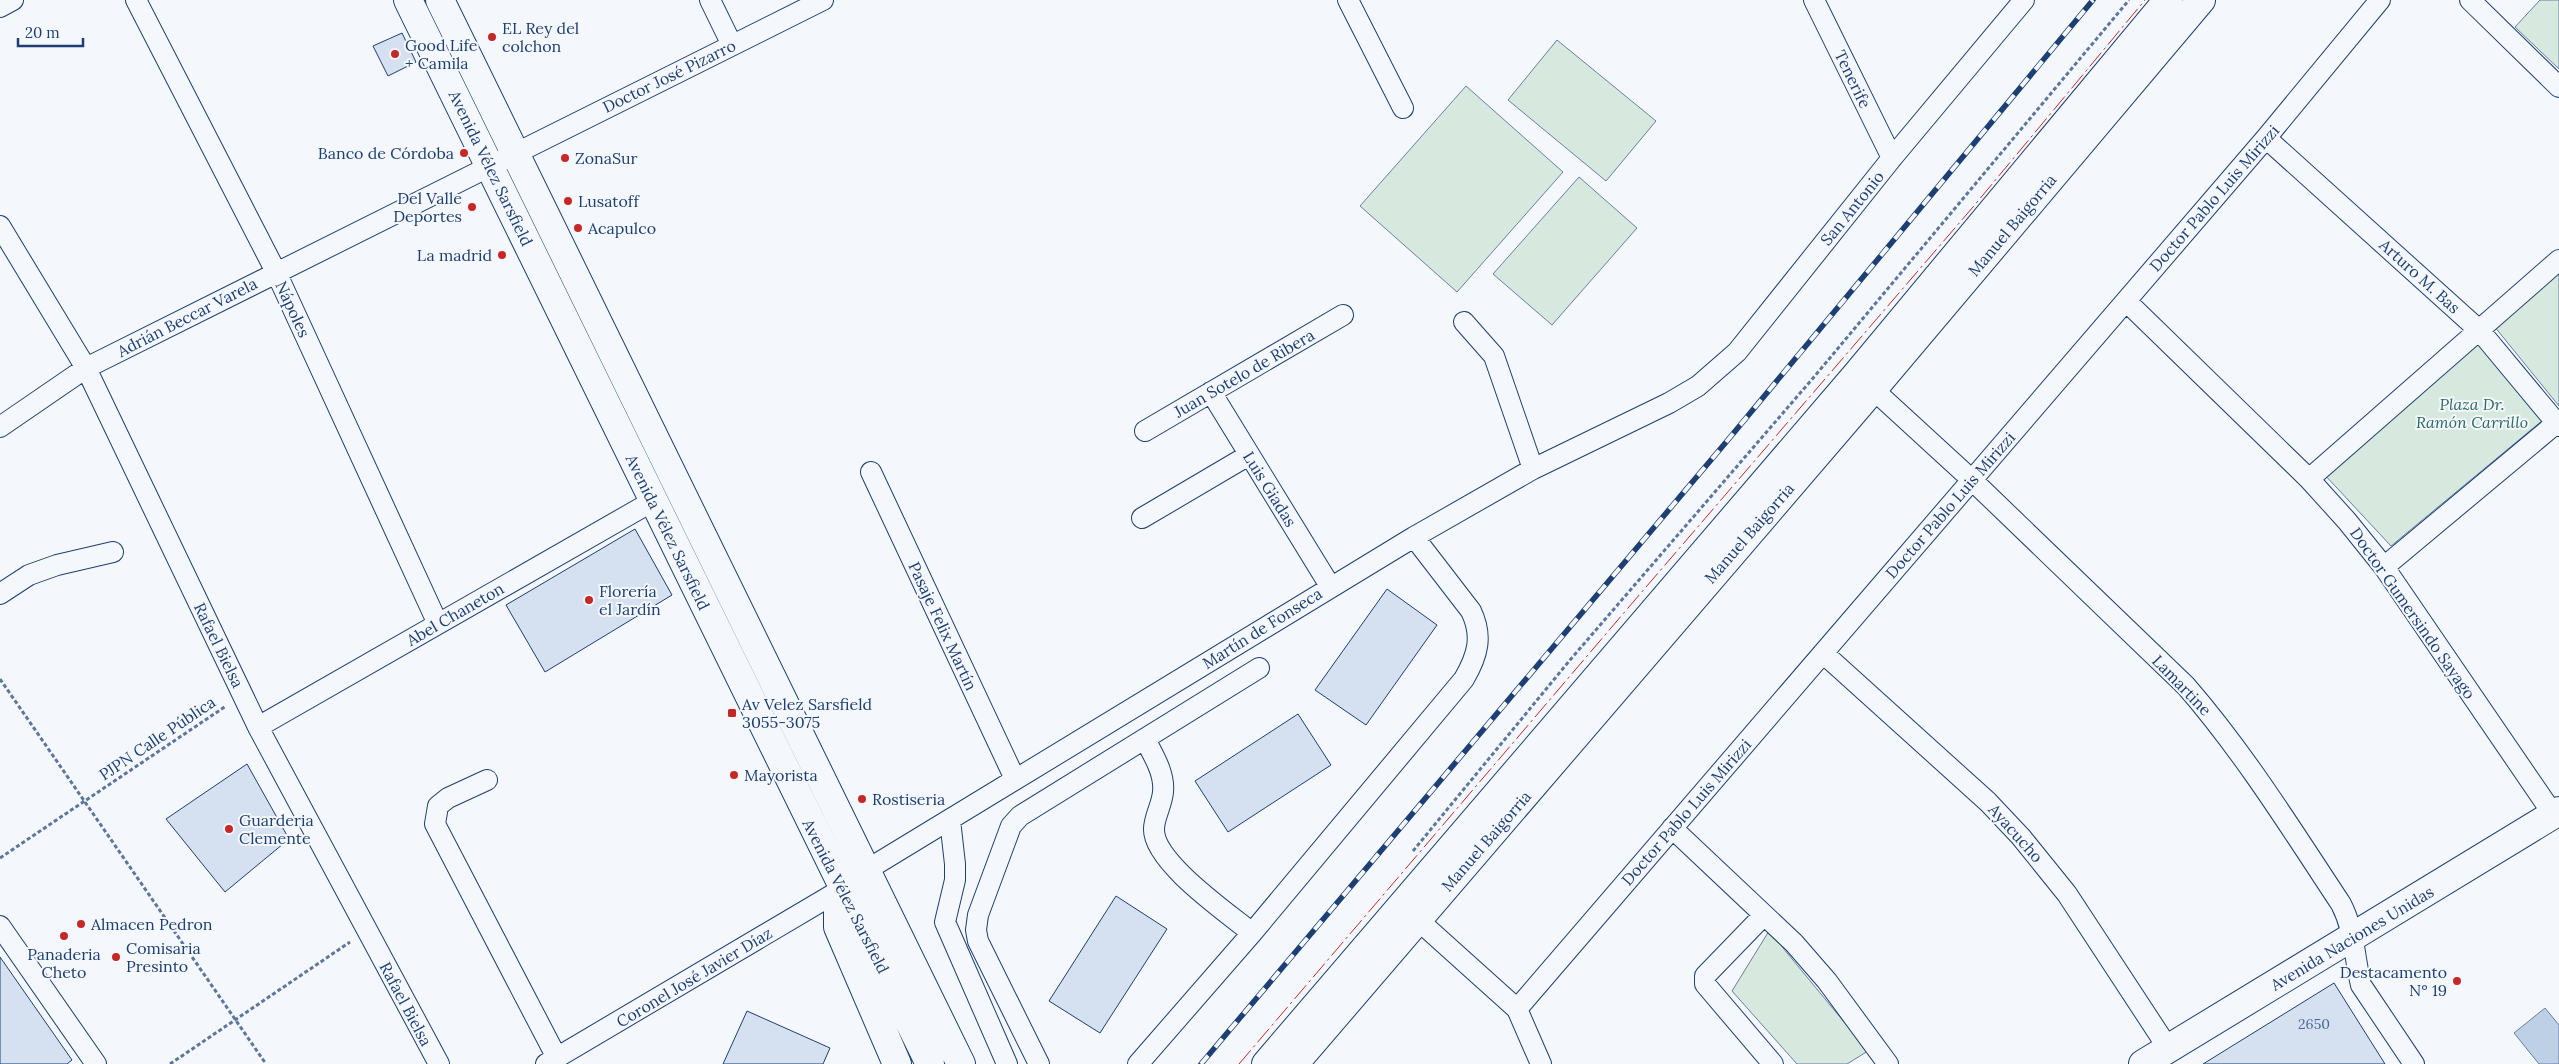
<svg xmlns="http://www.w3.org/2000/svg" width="2559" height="1064" font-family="Lora,serif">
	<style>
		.green { fill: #d7e8df; stroke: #687fa3 }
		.water { fill: #bed0e5; stroke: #687fa3 }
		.building { fill: #d5e0f0; stroke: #1d3f73 }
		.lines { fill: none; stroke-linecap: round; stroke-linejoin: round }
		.minor-casing { stroke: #1d3f73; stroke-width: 22 }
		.secondary-casing { stroke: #1d3f73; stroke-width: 30 }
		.path { stroke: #5e769c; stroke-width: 3; stroke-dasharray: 4 2.5; stroke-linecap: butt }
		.minor { stroke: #f4f7fb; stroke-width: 20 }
		.secondary { stroke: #f4f7fb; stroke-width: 28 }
		.rail-casing { stroke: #1d3f73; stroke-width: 5.5 }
		.rail { stroke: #f4f7fb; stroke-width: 4; stroke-dasharray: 11; stroke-linecap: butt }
		.power { stroke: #c62828; stroke-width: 1; stroke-dasharray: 18 4 2.5 4; stroke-linecap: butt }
		.poi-dot { fill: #c62828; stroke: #f4f7fb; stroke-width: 2 }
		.labels { text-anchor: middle; stroke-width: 4; stroke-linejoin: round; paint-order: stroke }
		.number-label { font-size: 14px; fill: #4b6792 }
		.poi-label { font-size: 16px; fill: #1d3f73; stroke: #f4f7fb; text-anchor: start }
		.street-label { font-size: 16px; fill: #1d3f73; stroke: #f4f7fb }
		.park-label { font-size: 16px; font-style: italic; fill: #2c6c60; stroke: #f4f7fb }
	</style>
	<rect width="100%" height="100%" fill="#f4f7fb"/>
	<path class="green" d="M 2540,0 L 2559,0 L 2559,69 L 2515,27 Z
		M 1557,40 L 1656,121 L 1606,181 L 1508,100 Z
		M 1466,86 L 1563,172 L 1457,292 L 1360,206 Z
		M 1579,177 L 1637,228 L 1552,325 L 1493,274 Z
		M 2559,269 L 2559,406 L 2494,326 Z
		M 2478,340 L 2543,420 L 2391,546 L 2323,473 Z
		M 1769,931 L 1868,1051 L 1847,1064 L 1797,1064 L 1732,991 Z"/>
	<path class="water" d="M 2545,1008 L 2559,1025 L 2559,1064 L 2539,1064 L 2514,1033 Z"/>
	<path class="building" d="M 402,33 L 416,62 L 388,76 L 373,46 Z
		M 635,529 L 672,595 L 545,672 L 506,605 Z
		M 1387,589 L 1437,625 L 1366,725 L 1315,690 Z
		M 1298,714 L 1331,765 L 1228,832 L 1195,781 Z
		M 247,764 L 289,839 L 225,892 L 166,819 Z
		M 1116,896 L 1167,929 L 1100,1033 L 1049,1001 Z
		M 0,957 L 72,1060 L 67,1064 L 0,1064 Z
		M 2334,983 L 2385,1064 L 2203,1064 Z
		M 747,1011 L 830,1048 L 823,1064 L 723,1064 Z"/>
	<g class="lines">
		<defs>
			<path id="minor" d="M 136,0 L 276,272 L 438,624
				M 710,0 L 732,45
				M 1348,0 L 1403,108
				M 1814,0 L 1892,158
				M 2470,0 L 2559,87
				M 0,7 L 13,0
				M 2266,138 L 2480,331 L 2559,426
				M 0,226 L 86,368 L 258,727 L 439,1064
				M 2126,301 L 2309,479 L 2347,521 L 2384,567 L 2553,814
				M 1464,322 L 1494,356 L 1533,469
				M 1864,381 L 1972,480 L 2186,686 C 2245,754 2292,830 2341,904 C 2355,931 2354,957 2361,985 L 2414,1064
				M 1211,392 L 1330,586
				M 0,427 L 86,368 L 823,0
				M 1145,431 L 1343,315
				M 871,472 L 1015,779
				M 2309,479 L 2559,260
				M 1142,518 L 1249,455
				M 2384,567 L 2559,421
				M 0,594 L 29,575 L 57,565 L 113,552
				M 1823,653 L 1988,802 L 2021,837 L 2067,894 L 2168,1048
				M 258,727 L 653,501
				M 1145,739 C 1153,755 1165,773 1163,792 C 1162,805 1154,817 1154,829 C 1153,862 1228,913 1252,933
				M 487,780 L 448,798 L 438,806 L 435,824 L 557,1058
				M 950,820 L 955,864 L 955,880 L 945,922 L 1007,1064
				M 1672,828 L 1794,943 L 1827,981 L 1888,1064
				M 865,871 L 1414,537 L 1533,469 L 1669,403 L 1698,386 L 1737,352 L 1892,158 L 2024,0
				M 1764,915 L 1705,976 L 1705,984 L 1773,1064
				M 1418,920 L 1517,1009 L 1541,1064
				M 0,926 L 96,1064
				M 1517,1009 L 2266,138 L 2380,0
				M 546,1064 L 842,889
				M 1039,1064 L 978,941 L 976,930 L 978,915 L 1011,826 L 1020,816 L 1259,668
				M 1138,1064 L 1252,933 L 1464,679 C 1478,655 1483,636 1471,611 L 1414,537"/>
			<path id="secondary" d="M 408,0 L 930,1064
				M 440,0 L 961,1064
				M 842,889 L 838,911 L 838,927 L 897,1064
				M 1266,1064 L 1857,374 L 2168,0
				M 1294,1064 L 1873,389 L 2201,0
				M 2143,1064 L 2559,811"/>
		</defs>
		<use href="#minor" class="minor-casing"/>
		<use href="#secondary" class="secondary-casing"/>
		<path class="path" d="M 0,679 L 266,1064
			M 1413,851 L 1570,660 L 1814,377 L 2129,0
			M 0,858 L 226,706
			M 170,1064 L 350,942"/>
		<use href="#minor" class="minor"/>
		<use href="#secondary" class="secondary"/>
		<defs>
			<path id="rail" d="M 1201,1064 L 1727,441 L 2093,0"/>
		</defs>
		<use href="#rail" class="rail-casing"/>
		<use href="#rail" class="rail"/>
		<path class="power" d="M 1239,1064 L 1634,601 L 1973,207 L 2145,0"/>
	</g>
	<g class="poi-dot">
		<circle cx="492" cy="37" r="5"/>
		<circle cx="395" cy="54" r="5"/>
		<circle cx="464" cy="153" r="5"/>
		<circle cx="565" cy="158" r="5"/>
		<circle cx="568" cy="201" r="5"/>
		<circle cx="472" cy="207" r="5"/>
		<circle cx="578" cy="228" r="5"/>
		<circle cx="502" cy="255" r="5"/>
		<circle cx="589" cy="600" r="5"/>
		<rect x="727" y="708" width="10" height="10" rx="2.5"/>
		<circle cx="734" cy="775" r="5"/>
		<circle cx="862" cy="799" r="5"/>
		<circle cx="229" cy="829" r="5"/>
		<circle cx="81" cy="924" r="5"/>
		<circle cx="64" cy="936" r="5"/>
		<circle cx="116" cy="957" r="5"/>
		<circle cx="2457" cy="981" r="5"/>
	</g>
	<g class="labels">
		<g class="number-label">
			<text x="2314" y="1029">2650</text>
		</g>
		<g class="poi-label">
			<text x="502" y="34">EL Rey del<tspan x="502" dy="18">colchon</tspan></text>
			<text x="405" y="51">Good Life<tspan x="405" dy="18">+ Camila</tspan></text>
			<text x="454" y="159" text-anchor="end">Banco de Córdoba</text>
			<text x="575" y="164">ZonaSur</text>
			<text x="462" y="204" text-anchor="end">Del Valle<tspan x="462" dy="18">Deportes</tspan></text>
			<text x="578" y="207">Lusatoff</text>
			<text x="588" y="234">Acapulco</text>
			<text x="492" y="261" text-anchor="end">La madrid</text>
			<text x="599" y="597">Florería<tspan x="599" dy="18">el Jardín</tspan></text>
			<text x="742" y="710">Av Velez Sarsfield<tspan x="742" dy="18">3055-3075</tspan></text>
			<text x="744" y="781">Mayorista</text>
			<text x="872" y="805">Rostiseria</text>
			<text x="239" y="826">Guarderia<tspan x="239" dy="18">Clemente</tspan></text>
			<text x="91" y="930">Almacen Pedron</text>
			<text x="126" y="954">Comisaria<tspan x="126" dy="18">Presinto</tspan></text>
			<text x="64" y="960" text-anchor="middle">Panaderia<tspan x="64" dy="18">Cheto</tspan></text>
			<text x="2447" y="978" text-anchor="end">Destacamento<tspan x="2447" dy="18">N° 19</tspan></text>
		</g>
		<g class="street-label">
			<text transform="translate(669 76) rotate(-26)" y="6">Doctor José Pizarro</text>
			<text transform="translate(1853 79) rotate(64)" y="6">Tenerife</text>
			<text transform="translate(491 168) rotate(64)" y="6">Avenida Vélez Sarsfield</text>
			<text transform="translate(2214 198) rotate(-49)" y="6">Doctor Pablo Luis Mirizzi</text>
			<text transform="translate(1852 208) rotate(-51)" y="6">San Antonio</text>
			<text transform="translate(2012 225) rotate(-50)" y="6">Manuel Baigorria</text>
			<text transform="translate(2420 276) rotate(42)" y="6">Arturo M. Bas</text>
			<text transform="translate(293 309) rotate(65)" y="6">Nápoles</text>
			<text transform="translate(187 317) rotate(-27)" y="6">Adrián Beccar Varela</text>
			<text transform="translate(1244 373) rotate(-30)" y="6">Juan Sotelo de Ribera</text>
			<text transform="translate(1270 489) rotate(58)" y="6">Luis Giadas</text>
			<text transform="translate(1950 505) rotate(-49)" y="6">Doctor Pablo Luis Mirizzi</text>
			<text transform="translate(668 532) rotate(64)" y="6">Avenida Vélez Sarsfield</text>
			<text transform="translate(1749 533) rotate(-49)" y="6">Manuel Baigorria</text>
			<text transform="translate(2413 613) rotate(55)" y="6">Doctor Gumersindo Sayago</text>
			<text transform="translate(455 614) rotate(-30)" y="6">Abel Chaneton</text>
			<text transform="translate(943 626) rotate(65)" y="6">Pasaje Felix Martín</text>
			<text transform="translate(1262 628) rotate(-32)" y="6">Martín de Fonseca</text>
			<text transform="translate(219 645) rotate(64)" y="6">Rafael Bielsa</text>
			<text transform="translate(2182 685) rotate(46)" y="6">Lamartine</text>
			<text transform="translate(157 738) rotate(-34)" y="6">PJPN Calle Pública</text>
			<text transform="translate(1686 812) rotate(-49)" y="6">Doctor Pablo Luis Mirizzi</text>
			<text transform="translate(2016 833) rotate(48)" y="6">Ayacucho</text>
			<text transform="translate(1486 841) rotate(-49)" y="6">Manuel Baigorria</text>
			<text transform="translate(846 896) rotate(63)" y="6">Avenida Vélez Sarsfield</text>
			<text transform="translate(2352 938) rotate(-31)" y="6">Avenida Naciones Unidas</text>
			<text transform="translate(694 977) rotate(-31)" y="6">Coronel José Javier Díaz</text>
			<text transform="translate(406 1004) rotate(62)" y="6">Rafael Bielsa</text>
		</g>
		<g class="park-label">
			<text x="2472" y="410">Plaza Dr.<tspan x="2472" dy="18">Ramón Carrillo</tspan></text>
		</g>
	</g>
	<path d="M18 38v8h65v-8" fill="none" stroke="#1d3f73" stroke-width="2.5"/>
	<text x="25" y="38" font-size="15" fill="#1d3f73" stroke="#f4f7fb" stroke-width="4" paint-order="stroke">20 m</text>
</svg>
